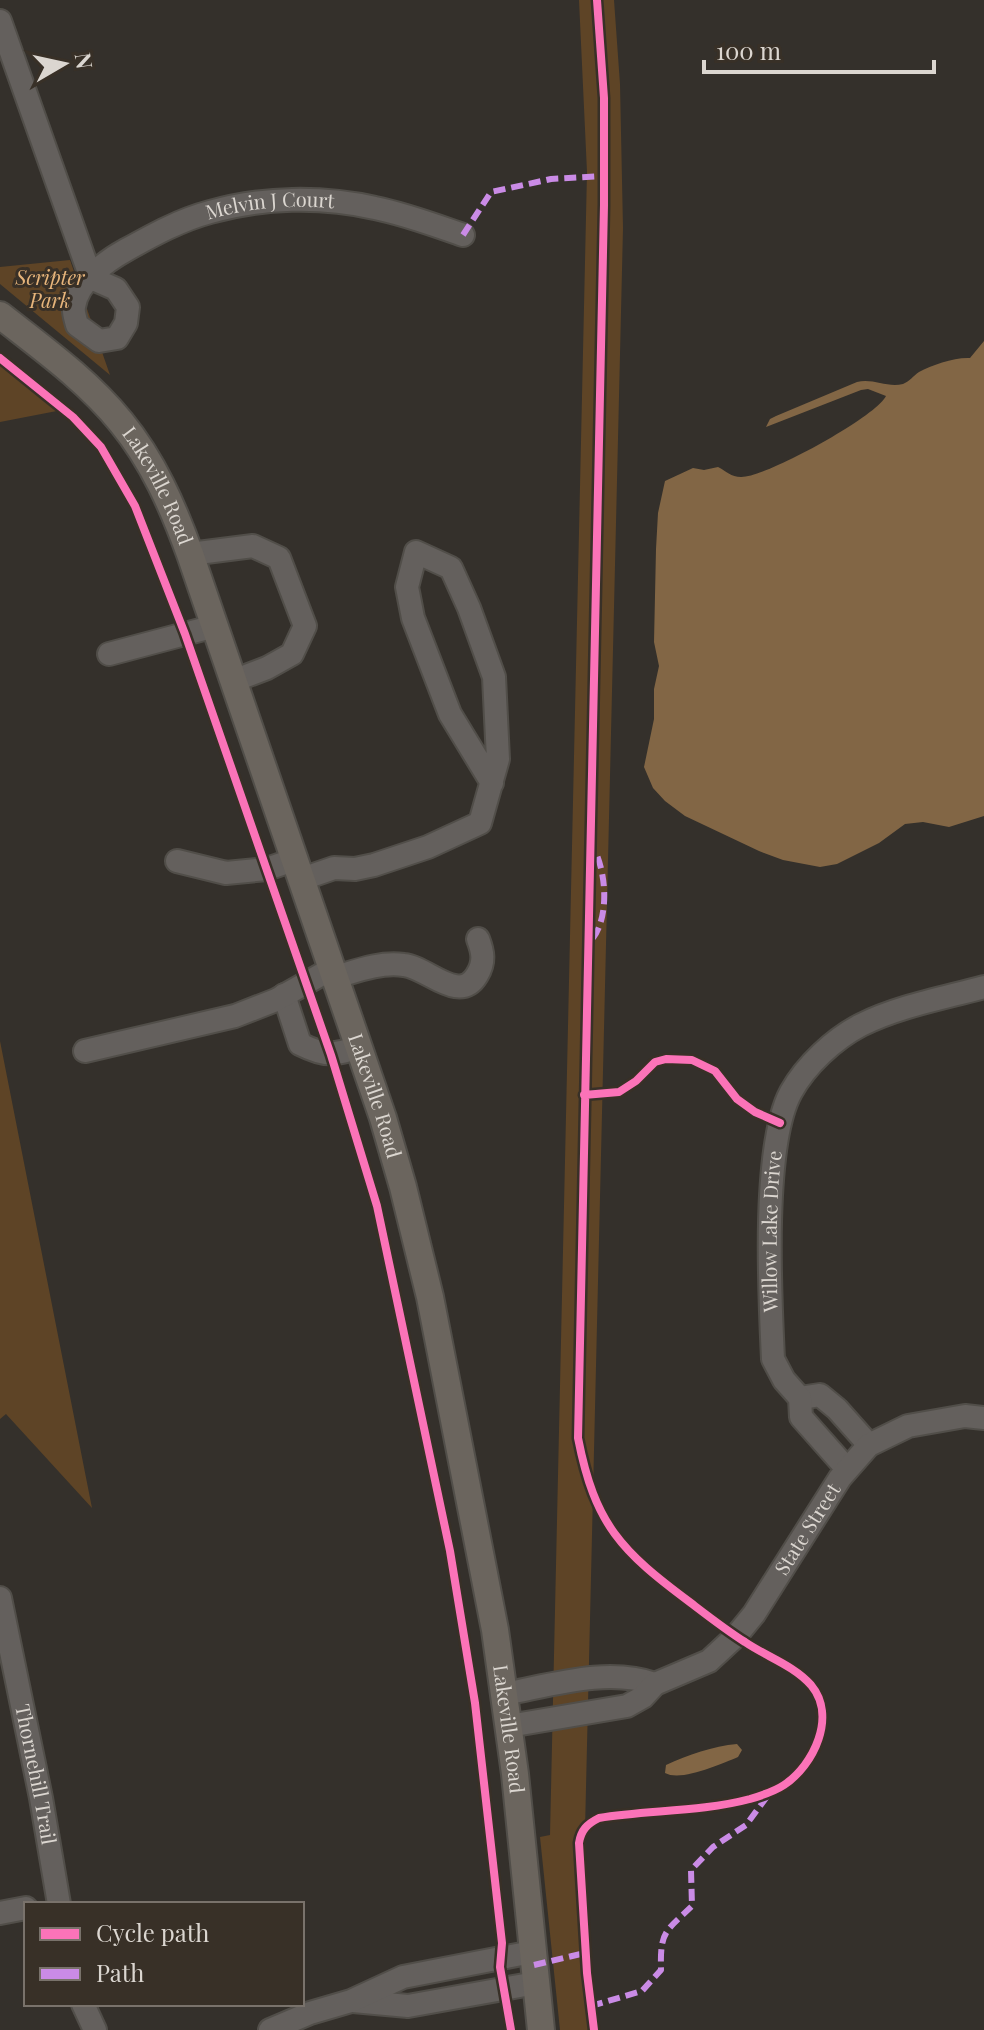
<svg xmlns="http://www.w3.org/2000/svg" width="984" height="2030" font-family="'Playfair Display',serif">
	<style>
		.green { fill: #5e4426 }
		.water { fill: #826645 }
		.lines { fill: none; stroke-linecap: round; stroke-linejoin: round }
		.minor-casing { stroke: #514e49; stroke-width: 26 }
		.major-casing { stroke: #514e49; stroke-width: 30 }
		.minor { stroke: #64605d; stroke-width: 22 }
		.major { stroke: #6b655e; stroke-width: 26 }
		.quiet { stroke: #ca8be6; stroke-width: 6; stroke-dasharray: 12 6; stroke-linecap: butt }
		.cycleway-casing { stroke: #383027; stroke-width: 13 }
		.cycleway { stroke: #fb73b8; stroke-width: 8 }
		.labels { text-anchor: middle; stroke-width: 6; stroke-linejoin: round; paint-order: stroke }
		.street-label { font-size: 20px; fill: #dbd6d0; stroke: #383027 }
		.park-label { font-size: 20px; font-style: italic; fill: #e7b57b; stroke: #383027 }
	</style>
	<rect width="100%" height="100%" fill="#34302b"/>
	<path class="green" d="M 579,0 L 614,0 L 620,84 L 623,228 L 585,1830 L 586,1915 L 595,2030 L 560,2030 L 540,1837 L 550,1835 L 587,172 Z
		M 70,260 L 110,375 L 0,284 L 0,267 Z
		M 0,360 L 62,410 L 0,422 Z
		M 0,1041 L 92,1508 L 6,1414 L 0,1419 Z"/>
	<path class="water" d="M 984,341 L 984,816 L 949,827 L 923,822 L 905,824 L 879,843 L 837,864 L 820,867 L 783,860 L 759,851 L 685,816 L 665,801 L 653,788 L 644,767 L 654,719 L 654,689 L 659,666 L 654,642 L 656,549 L 658,513 L 665,481 L 693,468 L 704,470 L 718,467 C 726,471 731,477 741,477 C 765,478 877,416 886,396 L 868,389 L 861,390 L 766,427 L 770,419 L 776,416 L 857,382 C 873,378 887,388 903,384 C 910,381 913,376 919,372 C 932,365 955,357 970,358 Z
		M 737,1744 L 742,1750 L 738,1757 C 721,1764 681,1782 665,1773 L 666,1765 C 688,1755 713,1746 737,1744 Z"/>
	<g class="lines">
		<defs>
			<g id="minor">
				<path id="s1" d="M 0,21 L 91,278 L 116,289 L 128,307 L 126,323 L 117,338 L 99,341 L 77,325 C 76,320 73,313 74,307 C 77,282 106,261 126,250 C 153,235 180,220 210,212 C 262,197 322,196 375,208 C 405,214 434,225 463,235"/>
				<path d="M 190,554 L 253,546 L 279,558 L 305,626 L 292,654 L 267,668 L 233,681"/>
				<path d="M 109,654 L 215,626"/>
				<path d="M 177,861 L 226,873 L 267,869 L 296,859"/>
				<path d="M 302,879 L 334,868 L 355,869 L 374,865 L 428,847 L 480,823 L 498,759 L 494,677 L 469,608 L 451,568 L 416,552 L 407,587 L 413,618 L 450,714 L 492,783"/>
				<path d="M 336,977 C 359,970 380,962 404,965 C 427,967 459,1005 477,975 C 485,962 483,952 478,939"/>
				<path d="M 284,995 L 300,1044 C 326,1057 333,1055 360,1047"/>
				<path d="M 85,1051 L 235,1016 L 276,1000 L 333,968"/>
				<path d="M 800,1398 L 820,1395 L 837,1409 L 869,1445"/>
				<path id="s2" d="M 847,1469 L 801,1417 L 800,1398 L 784,1380 L 773,1359 C 770,1296 762,1145 791,1092 C 806,1065 834,1039 861,1025 C 899,1006 944,998 984,987"/>
				<path id="s3" d="M 0,1598 L 41,1798 L 59,1904"/>
				<path d="M 504,1694 C 552,1685 608,1667 655,1684"/>
				<path id="s4" d="M 509,1726 L 627,1706 L 643,1697 L 655,1684 L 709,1661 L 736,1636 L 754,1614 L 840,1478 L 869,1445 L 908,1426 L 965,1416 L 984,1418"/>
				<path d="M 0,1913 L 26,1908"/>
				<path d="M 353,2001 L 408,2006 L 536,1983"/>
				<path d="M 83,2004 L 95,2030"/>
				<path d="M 270,2030 L 310,2013 L 351,2001 L 403,1977 L 532,1952"/>
			</g>
			<g id="major">
				<path id="s5" d="M 0,315 C 42,348 87,380 121,422 C 153,461 173,507 190,554 L 383,1118 L 403,1187 L 430,1297 L 495,1630 L 515,1774 L 541,2030"/>
			</g>
		</defs>
		<use href="#minor" class="minor-casing"/>
		<use href="#major" class="major-casing"/>
		<use href="#minor" class="minor"/>
		<use href="#major" class="major"/>
		<path class="quiet" d="M 463,235 L 491,192 L 551,179 L 604,176
			M 593,938 C 609,916 606,876 596,853
			M 534,1965 L 585,1953
			M 591,2006 L 642,1991 L 661,1970 C 660,1931 665,1932 692,1906 L 691,1870 L 713,1847 L 746,1825 L 769,1794"/>
		<defs>
			<path id="cycleway" d="M 0,358 L 73,417 L 101,447 L 135,506 L 185,634 L 331,1055 L 377,1206 L 450,1551 L 475,1703 L 502,1943 L 500,1967 L 511,2030
				M 584,1095 L 619,1092 L 636,1081 L 655,1062 L 666,1059 L 692,1060 L 715,1071 L 737,1099 L 755,1112 L 780,1123
				M 594,2030 L 587,1973 L 579,1843 C 581,1830 587,1824 599,1818 C 649,1810 701,1812 750,1799 C 760,1796 775,1791 784,1785 C 814,1765 837,1716 811,1685 C 793,1665 767,1657 745,1642 C 726,1630 708,1616 691,1603 C 621,1551 595,1525 578,1438 L 604,205 L 604,98 L 597,0"/>
		</defs>
		<use href="#cycleway" class="cycleway-casing"/>
		<use href="#cycleway" class="cycleway"/>
	</g>
	<g class="labels">
		<g class="street-label">
			<text dy="7" stroke="none"><textPath href="#s1" startOffset="652">Melvin J Court</textPath></text>
			<text dy="7" stroke="none"><textPath href="#s5" startOffset="236">Lakeville Road</textPath></text>
			<text dy="7" stroke="none"><textPath href="#s5" startOffset="884">Lakeville Road</textPath></text>
			<text dy="7" stroke="none"><textPath href="#s2" startOffset="264">Willow Lake Drive</textPath></text>
			<text dy="7" stroke="none"><textPath href="#s4" startOffset="380">State Street</textPath></text>
			<text dy="7" stroke="none"><textPath href="#s5" startOffset="1532">Lakeville Road</textPath></text>
			<text dy="7" stroke="none"><textPath href="#s3" startOffset="180">Thornehill Trail</textPath></text>
		</g>
		<g class="park-label">
			<text x="50" y="285">Scripter<tspan x="50" dy="23">Park</tspan></text>
		</g>
	</g>
	<rect x="24" y="1902" width="280" height="104" fill="#383027" stroke="#79726b" stroke-width="2"/>
	<rect x="40" y="1928" width="40" height="12" fill="#fb73b8" stroke="#79726b" stroke-width="2"/>
	<text x="96" y="1942" font-size="24" fill="#dbd6d0">Cycle path</text>
	<rect x="40" y="1968" width="40" height="12" fill="#ca8be6" stroke="#79726b" stroke-width="2"/>
	<text x="96" y="1982" font-size="24" fill="#dbd6d0">Path</text>
	<g transform="translate(64 64) rotate(81)" stroke="#383027" stroke-width="6" paint-order="stroke">
	<path d="M0-6L14 30L0 20L-14 30Z" fill="#dbd6d0"/>
	<text y="-12" font-size="22" font-weight="bold" text-anchor="middle" fill="#dbd6d0">N</text>
	</g>
	<path d="M704 60v12h230v-12" fill="none" stroke="#dbd6d0" stroke-width="4"/>
	<text x="716" y="60" font-size="24" fill="#dbd6d0" stroke="#383027" stroke-width="6" paint-order="stroke">100 m</text>
</svg>
